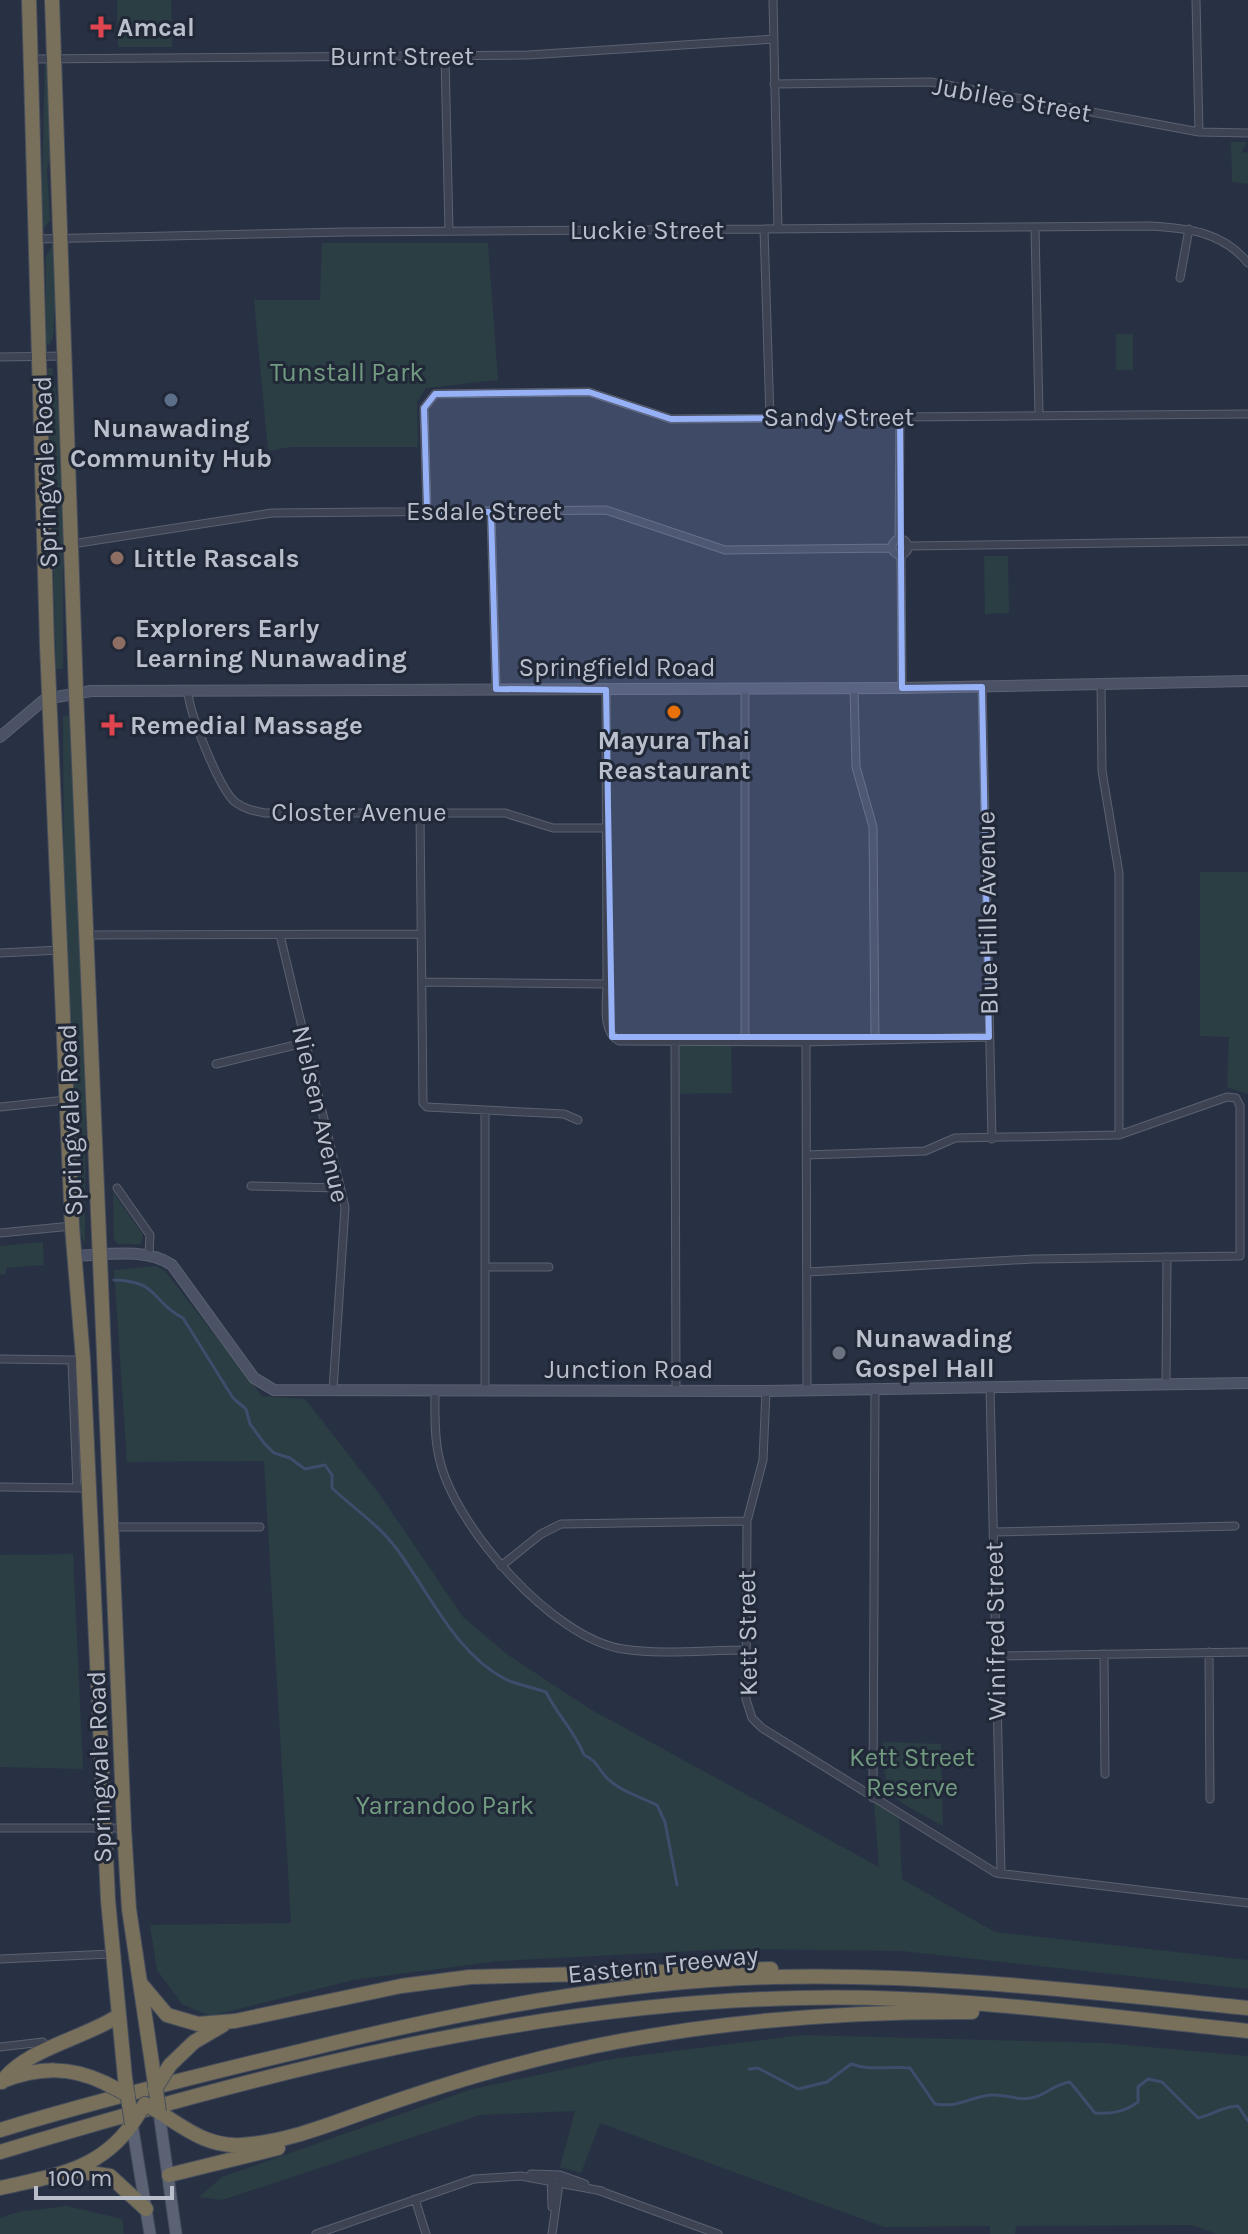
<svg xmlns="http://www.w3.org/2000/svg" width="1248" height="2234" font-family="Karla,sans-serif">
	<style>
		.green { fill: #2a3e44 }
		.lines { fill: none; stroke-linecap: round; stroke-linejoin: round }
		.stream { stroke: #3f4d6c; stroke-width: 3 }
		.street-casing { stroke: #5b6170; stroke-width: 9 }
		.secondary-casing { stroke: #5b6170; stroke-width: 12 }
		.primary-casing { stroke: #464c5c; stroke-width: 13 }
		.highway-casing { stroke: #474e5d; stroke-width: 16 }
		.street { stroke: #3d4353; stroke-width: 7 }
		.secondary { stroke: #4b5266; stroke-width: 10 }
		.primary { stroke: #5b6273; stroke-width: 11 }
		.highway { stroke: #78705a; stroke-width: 14 }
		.highway-bridge-casing { stroke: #474e5d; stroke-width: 16; stroke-linecap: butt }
		.highway-bridge { stroke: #78705a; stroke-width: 14 }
		.marked { fill: #96b1f5; fill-opacity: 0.2; stroke: #96b1f5; stroke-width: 6; stroke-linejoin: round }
		.health-dot { fill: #e0444e; stroke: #212838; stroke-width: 3 }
		.service-dot { fill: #5c6f8a; stroke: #212838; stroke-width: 3 }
		.education-dot { fill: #8d6e63; stroke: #212838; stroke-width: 3 }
		.food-dot { fill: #e8710a; stroke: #212838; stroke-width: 3 }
		.worship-dot { fill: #6b7280; stroke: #212838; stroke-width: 3 }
		.labels { text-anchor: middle; stroke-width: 6; stroke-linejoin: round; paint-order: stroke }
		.poi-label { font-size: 26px; font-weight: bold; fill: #babfcc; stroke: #212838; text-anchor: start }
		.street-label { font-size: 26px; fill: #babfcc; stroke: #212838 }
		.park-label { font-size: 26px; fill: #729c80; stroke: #212838 }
	</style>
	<rect width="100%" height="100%" fill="#283143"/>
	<path class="green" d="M 117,0 L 171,0 L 172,47 L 118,47 Z
		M 45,61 L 48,61 L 50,156 L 47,170 L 50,221 L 44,228 L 41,221 Z
		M 1231,142 L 1247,142 L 1241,153 L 1248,152 L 1248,184 L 1232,182 Z
		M 322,243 L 488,243 L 498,380 L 426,388 L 417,402 L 418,447 L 290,447 L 268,451 L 254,300 L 320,300 Z
		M 53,245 L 57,276 L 53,338 L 49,346 L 45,341 L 46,256 Z
		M 1116,334 L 1133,334 L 1133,370 L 1116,370 Z
		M 48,368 L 52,368 L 59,411 L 63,504 L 63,669 L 56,669 Z
		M 984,556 L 1008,556 L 1009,613 L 985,614 Z
		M 69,715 L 86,1092 L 85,1243 L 79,1233 L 64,893 L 63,716 Z
		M 1200,872 L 1248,872 L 1248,1094 L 1227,1087 L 1229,1037 L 1200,1036 Z
		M 731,1040 L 732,1093 L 675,1094 L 675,1041 Z
		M 113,1192 L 143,1235 L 141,1244 L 118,1244 L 114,1240 Z
		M 43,1242 L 44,1265 L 6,1268 L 6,1274 L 0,1275 L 0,1246 Z
		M 155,1266 L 165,1271 L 262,1396 L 305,1399 L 380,1495 L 463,1617 L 508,1655 L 590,1709 L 879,1867 L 874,1802 L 899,1817 L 902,1879 L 995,1932 L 1248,1960 L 1248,1989 L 902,1951 L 731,1949 L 499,1961 L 353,1980 L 210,2016 L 182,2004 L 157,1970 L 150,1925 L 291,1923 L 264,1461 L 127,1462 L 114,1270 Z
		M 73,1554 L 83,1769 L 0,1767 L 0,1555 Z
		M 883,1742 L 941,1744 L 943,1826 C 892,1796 884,1805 883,1742 Z
		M 802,2035 L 1105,2043 L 1248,2056 L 1248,2234 L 1217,2234 L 1192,2225 L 1016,2226 L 1015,2234 L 990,2234 L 990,2226 L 884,2227 L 600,2123 L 581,2173 L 560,2167 L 575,2111 L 480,2115 L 222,2200 L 199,2197 L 222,2177 L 469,2090 L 612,2059 Z
		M 67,2206 L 122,2219 L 124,2234 L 0,2234 L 0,2218 L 18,2212 Z"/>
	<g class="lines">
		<path class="stream" d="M 114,1280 C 160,1281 151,1302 183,1318 L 233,1398 L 246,1409 L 250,1424 L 264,1443 L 274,1453 L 290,1458 L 305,1469 L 325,1465 L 332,1475 L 332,1488 C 353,1508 378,1524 396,1548 C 429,1592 455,1653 505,1679 C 517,1685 533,1687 546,1692 C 557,1715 575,1731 584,1755 C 597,1761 597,1767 606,1777 C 619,1791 641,1797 657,1805 L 665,1822 L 677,1885
			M 749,2069 L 758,2068 L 798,2089 L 827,2082 L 851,2064 C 871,2071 889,2066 910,2068 L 935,2104 C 960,2108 969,2097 991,2095 C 1007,2094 1019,2102 1035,2097 C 1048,2093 1055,2084 1070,2082 L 1095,2113 C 1112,2114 1124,2112 1138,2102 L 1138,2087 L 1148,2079 L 1162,2082 L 1198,2118 C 1213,2115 1223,2106 1238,2106 L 1248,2121"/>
		<defs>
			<path id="street" d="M 773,0 L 778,229
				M 1196,0 L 1199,132
				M 445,57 L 449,231
				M 31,59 L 528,55 L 774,39
				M 774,84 L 931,82 L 1199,132 L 1248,133
				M 1035,227 L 1039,414
				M 764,229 L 770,418
				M 37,239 L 345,232 L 1150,226 C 1188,228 1223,232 1248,263
				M 1180,278 L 1189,229
				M 0,357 L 64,356
				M 427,511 L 424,408 L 435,394 L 589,392 L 671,419 L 1248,414
				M 491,512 L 496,689
				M 899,539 L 900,417
				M892 547a8 8 0 1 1 16 0a8 8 0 1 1-16 0Z
				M 72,544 L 272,513 L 606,510 L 725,550 L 892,548
				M 908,546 L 1248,541
				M 901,555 L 902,688
				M 1101,684 L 1102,771 L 1119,873 L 1119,1135
				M 982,687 L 992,1139
				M 745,689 L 745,1040
				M 854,689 L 856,767 L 873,827 L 875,1039
				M 188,690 C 188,711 219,788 235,802 C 244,809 254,811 265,813 L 505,813 L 553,828 L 606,828
				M 606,690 L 607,984 C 607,1001 601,1032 619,1041 L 806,1042 L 989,1037
				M 420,814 L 423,1103 L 427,1107 L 564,1114 L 578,1120
				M 86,935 L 420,934
				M 280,935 L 345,1207 L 333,1390
				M 0,953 L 60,950
				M 422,982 L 607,984
				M 675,1041 L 676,1391
				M 806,1042 L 807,1390
				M 216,1064 L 304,1043
				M 0,1107 L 66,1100
				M 485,1111 L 485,1390
				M 807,1155 L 925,1151 L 955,1138 L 1119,1135 L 1227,1097 L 1236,1098 L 1240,1106 L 1240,1256 L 1033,1259 L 808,1272
				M 251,1186 L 340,1188
				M 117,1188 L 150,1235 L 149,1255
				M 0,1233 L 72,1226
				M 486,1267 L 549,1267
				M 0,1359 L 74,1360
				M 72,1360 L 77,1488
				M 1166,1384 L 1167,1257
				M 990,1387 L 1001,1874
				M 435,1390 C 435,1411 434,1437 439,1457 C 453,1525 553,1639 623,1649 C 662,1655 706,1650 746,1650
				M 766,1391 L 763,1460 L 747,1521 L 746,1699 L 752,1718 L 762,1728 L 996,1873 L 1248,1903
				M 0,1487 L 82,1488
				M 113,1527 L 260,1527
				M 993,1532 L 1235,1526
				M 501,1566 L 541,1534 L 561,1524 L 747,1521
				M 1209,1652 L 1210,1799
				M 1104,1654 L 1105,1774
				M 996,1656 L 1248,1652
				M 873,1798 L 875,1390
				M 0,1828 L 124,1828
				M 0,1959 L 111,1954
				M 0,2047 L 43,2042
				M 531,2174 L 560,2175 L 585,2184
				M 551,2176 L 552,2207
				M 600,2191 L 718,2234
				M 415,2199 L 426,2234
				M 316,2234 L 474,2179 L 521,2176 L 602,2191
				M 552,2234 L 560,2177"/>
			<path id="secondary" d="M 0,737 L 45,699 L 91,691 L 902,688 L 1248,681
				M 74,1256 C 105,1255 146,1247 172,1265 L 254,1378 L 274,1390 L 766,1391 L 1248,1383"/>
			<path id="primary" d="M 159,2112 L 176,2234
				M 132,2124 L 150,2234"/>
			<path id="highway" d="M 29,0 L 47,645 L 72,1226 L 83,1359 L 108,1900 L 125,2078
				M 52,0 L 76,692 L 124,1828 L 129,1909 L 153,2070
				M 141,1984 L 167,2015 L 198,2024 L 235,2021 L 401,1986 L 470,1977 L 771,1969
				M 170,2065 L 194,2042 L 223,2025
				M 2,2081 C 39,2067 70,2066 105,2083
				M 2,2082 C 23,2050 85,2038 118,2016
				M 159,2112 C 186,2129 208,2147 242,2145 C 289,2142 332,2123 376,2108 C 422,2092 468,2077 515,2065 C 664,2025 818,2011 972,2012
				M 0,2130 C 99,2100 200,2075 301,2051 C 455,2013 613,1981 772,1977 C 932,1973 1090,1992 1248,2008
				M 0,2152 C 258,2074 527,2004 798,1998 C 948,1994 1098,2016 1248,2031
				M 76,2171 L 110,2176 L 146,2209
				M 169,2175 L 278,2148
				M 0,2188 C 53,2176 99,2171 132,2124"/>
		</defs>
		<use href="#street" class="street-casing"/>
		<use href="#secondary" class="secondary-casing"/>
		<use href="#primary" class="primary-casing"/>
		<use href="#highway" class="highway-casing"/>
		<use href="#street" class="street"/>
		<use href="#secondary" class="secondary"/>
		<use href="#primary" class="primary"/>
		<use href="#highway" class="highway"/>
		<defs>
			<path id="highway-bridge" d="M 153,2070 L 159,2112
				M 125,2078 L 132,2124
				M 105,2083 L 128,2095
				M 155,2089 L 170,2065
				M 132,2124 L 145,2104 L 159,2112"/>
		</defs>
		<use href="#highway-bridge" class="highway-bridge-casing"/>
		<use href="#highway-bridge" class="highway-bridge"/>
	</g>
	<path class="marked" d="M 589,392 L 671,419 L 900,417 L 902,688 L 982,687 L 989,1037 L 612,1037 L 606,690 L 496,689 L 491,512 L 427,511 L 424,408 L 435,394 Z"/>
	<g class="health-dot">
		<path d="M97 15h8v8h8v8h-8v8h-8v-8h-8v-8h8z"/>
		<path d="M108 713h8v8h8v8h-8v8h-8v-8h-8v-8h8z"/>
	</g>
	<circle class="service-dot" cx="171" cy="400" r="8"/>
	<g class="education-dot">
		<circle cx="117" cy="558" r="8"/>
		<circle cx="119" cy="643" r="8"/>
	</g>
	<circle class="food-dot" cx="674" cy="712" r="8"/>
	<circle class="worship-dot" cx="839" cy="1353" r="8"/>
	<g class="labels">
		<g class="poi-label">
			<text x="117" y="36">Amcal</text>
			<text x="171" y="437" text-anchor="middle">Nunawading<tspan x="171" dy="30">Community Hub</tspan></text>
			<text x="133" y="567">Little Rascals</text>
			<text x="135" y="637">Explorers Early<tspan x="135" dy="30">Learning Nunawading</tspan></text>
			<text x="130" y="734">Remedial Massage</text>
			<text x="674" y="749" text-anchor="middle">Mayura Thai<tspan x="674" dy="30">Reastaurant</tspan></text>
			<text x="855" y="1347">Nunawading<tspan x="855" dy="30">Gospel Hall</tspan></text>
		</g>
		<g class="street-label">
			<text x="402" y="65">Burnt Street</text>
			<text transform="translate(1012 99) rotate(10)" y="9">Jubilee Street</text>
			<text x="647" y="239">Luckie Street</text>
			<text x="839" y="426">Sandy Street</text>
			<text transform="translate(45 472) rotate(-92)" y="9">Springvale Road</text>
			<text x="484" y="520">Esdale Street</text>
			<text x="617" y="676">Springfield Road</text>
			<text x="359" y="821">Closter Avenue</text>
			<text transform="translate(987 913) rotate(-91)" y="9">Blue Hills Avenue</text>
			<text transform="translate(321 1114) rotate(77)" y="9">Nielsen Avenue</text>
			<text transform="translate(70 1120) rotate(-92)" y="9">Springvale Road</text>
			<text x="629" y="1378">Junction Road</text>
			<text transform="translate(995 1631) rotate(-91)" y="9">Winifred Street</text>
			<text transform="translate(747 1633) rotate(-91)" y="9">Kett Street</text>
			<text transform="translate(99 1767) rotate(-92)" y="9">Springvale Road</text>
			<text transform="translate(663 1964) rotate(-6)" y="9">Eastern Freeway</text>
		</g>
		<g class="park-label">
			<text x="347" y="381">Tunstall Park</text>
			<text x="912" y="1766">Kett Street<tspan x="912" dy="30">Reserve</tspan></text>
			<text x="445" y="1814">Yarrandoo Park</text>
		</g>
	</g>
	<path d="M36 2186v12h136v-12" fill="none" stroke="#babfcc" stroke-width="4"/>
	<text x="48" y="2186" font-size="24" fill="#babfcc" stroke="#212838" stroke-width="6" paint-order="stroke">100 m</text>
</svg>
